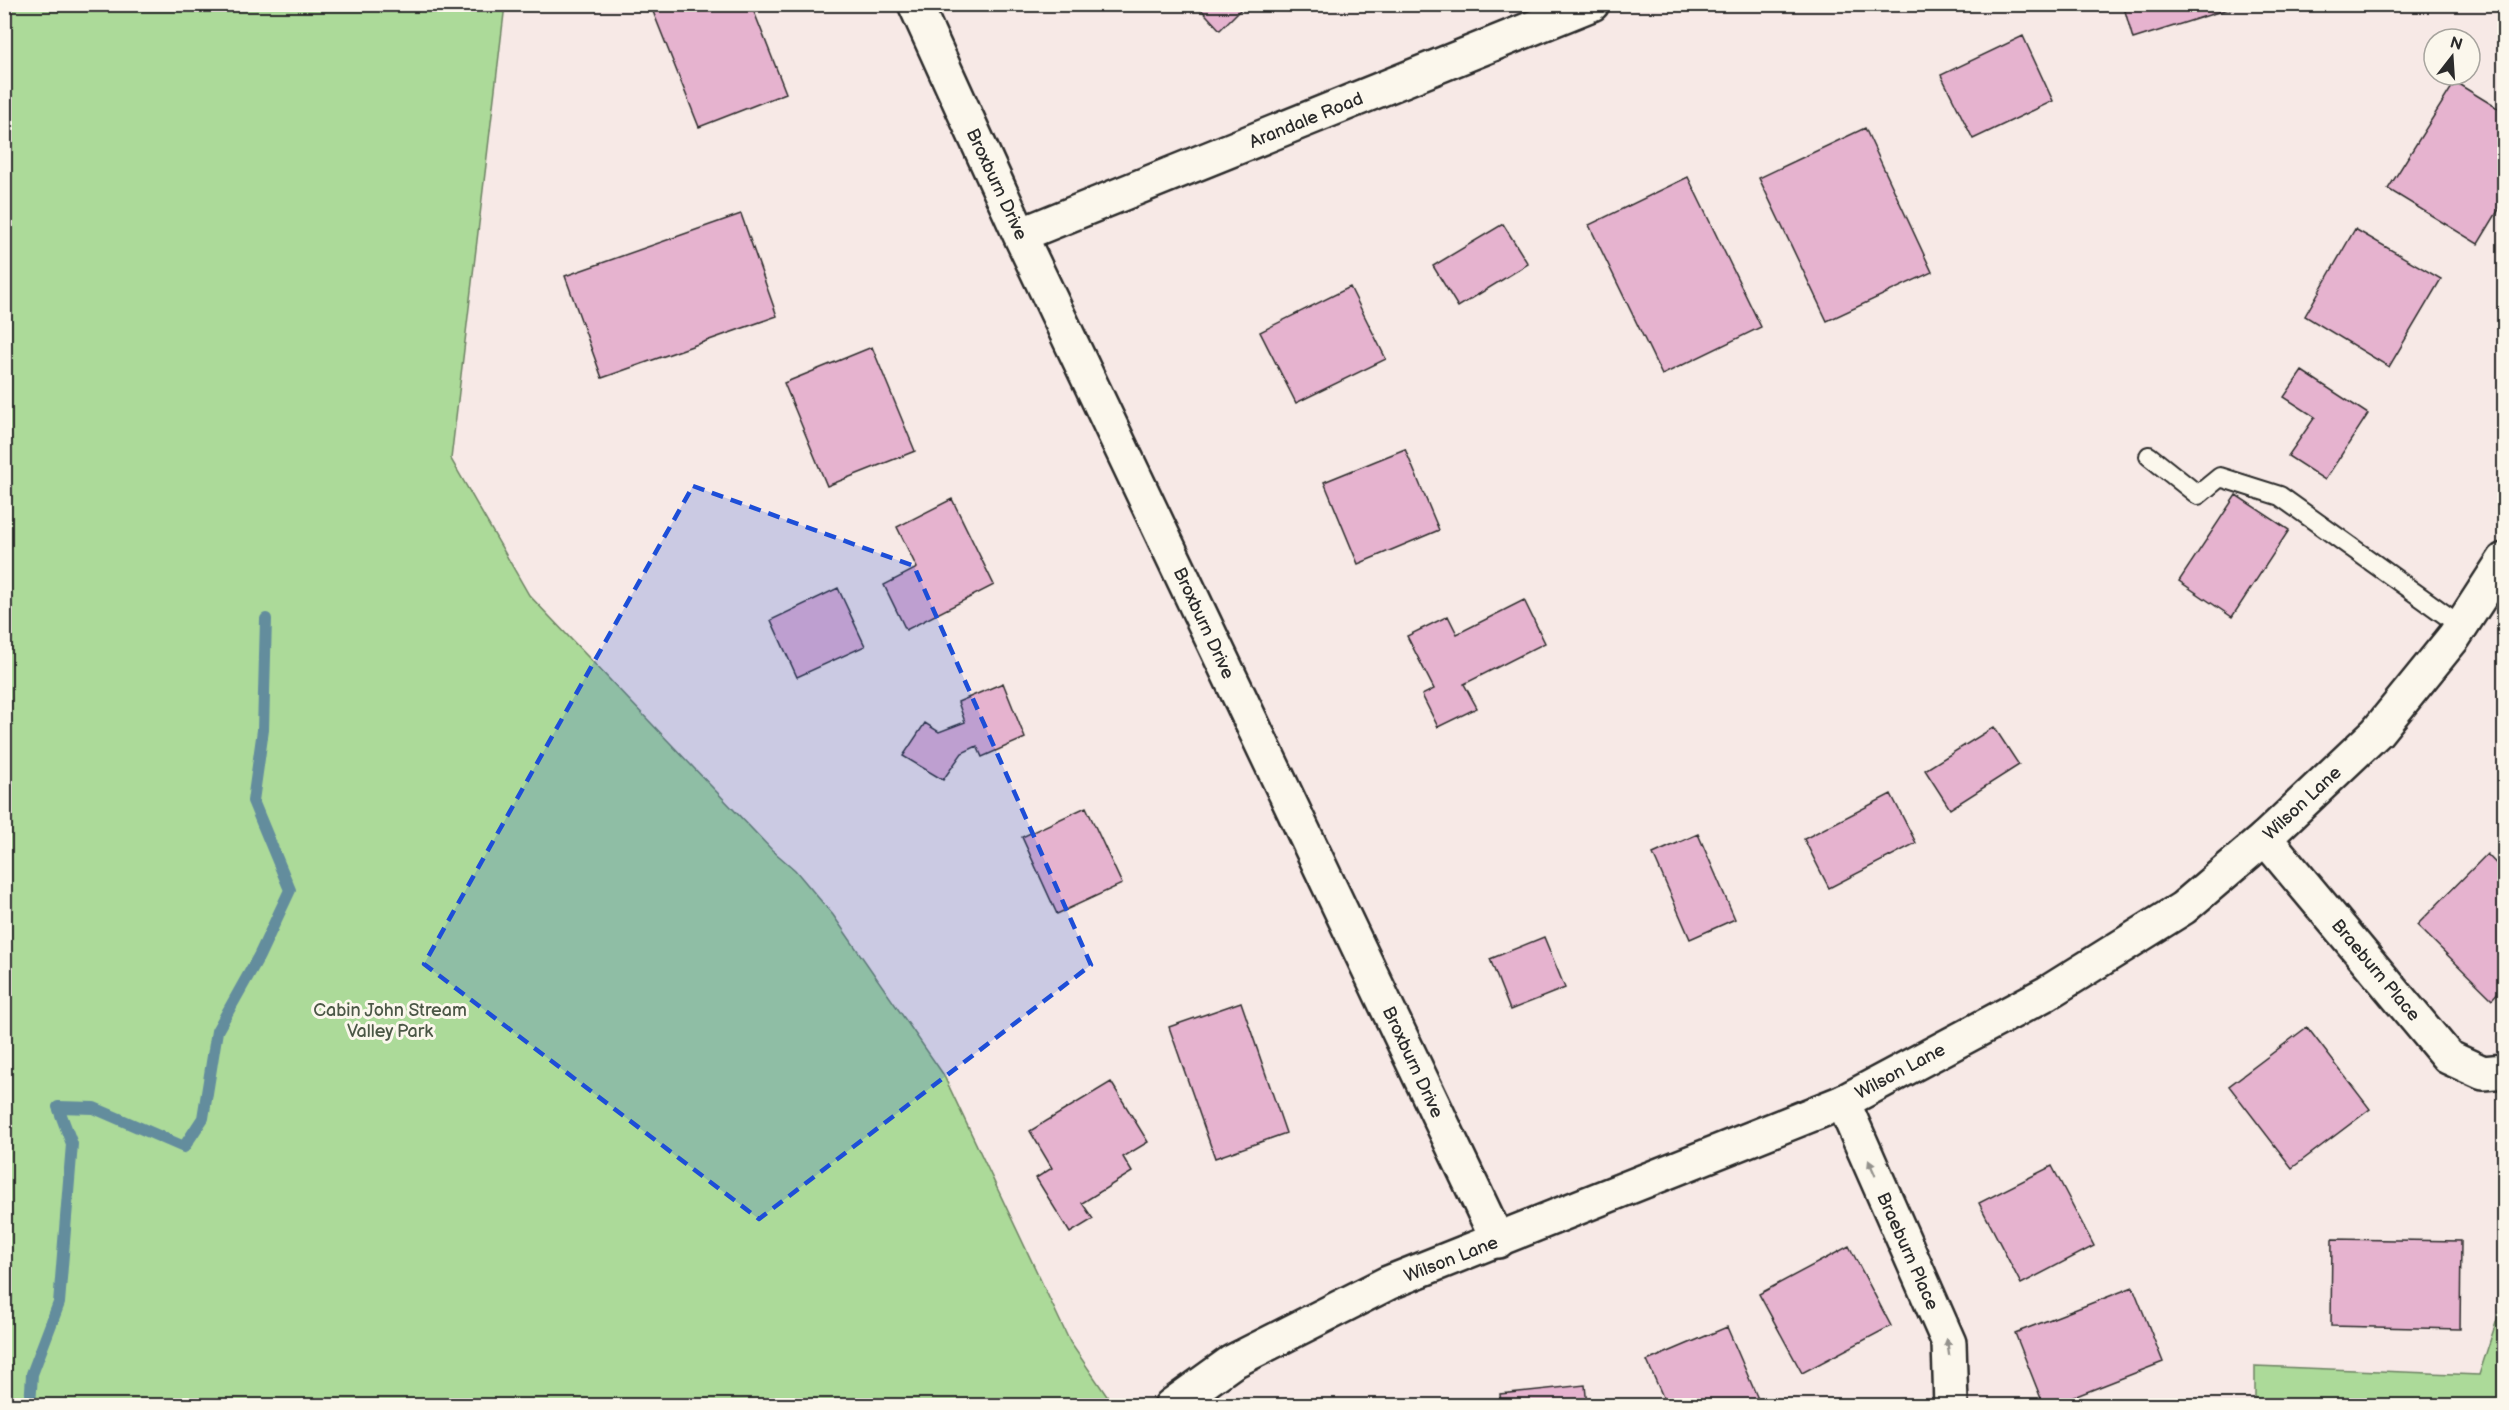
<svg xmlns="http://www.w3.org/2000/svg" width="2509" height="1410" font-family="'Balsamiq Sans',sans-serif">
	<style>
		.green { fill: #acda99; stroke: #6c8262; stroke-width: 1.5 }
		.lines { fill: none; stroke-linecap: round; stroke-linejoin: round }
		.stream { stroke: #638d9d; stroke-width: 12 }
		.building { fill: #e6b3cf; stroke: #2b2b2b; stroke-width: 1.5 }
		.lane-casing { stroke: #2b2b2b; stroke-width: 22 }
		.street-casing { stroke: #2b2b2b; stroke-width: 38 }
		.secondary-casing { stroke: #2b2b2b; stroke-width: 38 }
		.lane { stroke: #fbf7ec; stroke-width: 18 }
		.street { stroke: #fbf7ec; stroke-width: 33 }
		.secondary { stroke: #fbf7ec; stroke-width: 33 }
		.oneway { fill: #93918c }
		.marked { fill: #1d4ed8; fill-opacity: 0.2; stroke: #1d4ed8; stroke-width: 4.5; stroke-dasharray: 12 8; stroke-linejoin: round }
		.labels { text-anchor: middle; stroke-width: 6; stroke-linejoin: round; paint-order: stroke }
		.street-label { font-size: 18px; fill: #2b2b2b; stroke: #fbf7ec }
		.park-label { font-size: 18px; fill: #4b5746; stroke: #fbf7ec }
	</style>
	<rect width="100%" height="100%" fill="#f7e9e6"/>
	<filter id="ink" filterUnits="userSpaceOnUse"><feTurbulence type="fractalNoise" baseFrequency=".0167" numOctaves="2"/><feDisplacementMap in="SourceGraphic" scale="12" xChannelSelector="R" yChannelSelector="G"/><feConvolveMatrix kernelMatrix="1 2 1 2 8 2 1 2 1" color-interpolation-filters="sRGB"/></filter>
	<g filter="url(#ink)">
		<path class="green" d="M 5,4 L 505,5 L 451,459 L 529,595 L 772,850 L 795,870 L 833,915 L 943,1074 L 1070,1342 L 1113,1405 L 5,1405 Z
			M 2504,1298 L 2504,1405 L 2255,1405 L 2255,1366 L 2479,1375 Z"/>
		<g class="lines">
			<path class="stream" d="M 30,1406 L 32,1374 L 59,1303 L 72,1144 L 58,1107 L 94,1108 L 184,1147 L 203,1118 L 217,1031 L 259,956 L 290,890 L 253,801 L 263,730 L 266,619"/>
		</g>
		<path class="building" d="M 650,4 L 751,4 L 786,93 L 699,127 Z
			M 1196,4 L 1246,4 L 1220,30 Z
			M 2123,4 L 2244,4 L 2133,39 Z
			M 2023,36 L 2053,101 L 1973,139 L 1941,75 Z
			M 2455,82 L 2504,112 L 2504,201 L 2478,244 L 2388,189 Z
			M 1865,128 L 1932,272 L 1827,321 L 1759,178 Z
			M 1688,177 L 1761,327 L 1662,375 L 1589,225 Z
			M 741,214 L 777,316 L 602,378 L 565,276 Z
			M 1503,224 L 1528,264 L 1458,307 L 1433,266 Z
			M 2355,229 L 2441,279 L 2389,367 L 2305,316 Z
			M 1350,287 L 1386,359 L 1296,403 L 1260,332 Z
			M 872,347 L 915,451 L 827,486 L 784,383 Z
			M 2302,371 L 2368,414 L 2325,480 L 2288,456 L 2315,417 L 2284,397 Z
			M 1405,449 L 1439,530 L 1358,564 L 1324,482 Z
			M 2236,495 L 2289,530 L 2232,617 L 2179,581 Z
			M 952,499 L 994,585 L 906,630 L 884,585 L 917,568 L 897,527 Z
			M 838,588 L 865,646 L 797,677 L 771,620 Z
			M 1524,600 L 1545,643 L 1464,684 L 1477,708 L 1438,727 L 1422,695 L 1434,689 L 1407,636 L 1448,616 L 1457,634 Z
			M 1003,683 L 1025,738 L 982,757 L 977,746 L 962,753 L 943,780 L 903,756 L 925,723 L 939,732 L 965,722 L 958,702 Z
			M 1994,727 L 2019,765 L 1950,809 L 1925,770 Z
			M 1891,794 L 1916,843 L 1829,888 L 1804,839 Z
			M 1086,807 L 1122,884 L 1057,914 L 1022,837 Z
			M 1698,834 L 1735,919 L 1690,939 L 1653,854 Z
			M 2487,854 L 2504,872 L 2504,986 L 2492,999 L 2417,925 Z
			M 1544,937 L 1565,988 L 1510,1010 L 1490,959 Z
			M 1241,1002 L 1286,1133 L 1215,1158 L 1169,1027 Z
			M 2307,1027 L 2370,1109 L 2292,1168 L 2229,1086 Z
			M 1111,1082 L 1148,1142 L 1123,1157 L 1132,1172 L 1082,1203 L 1093,1219 L 1070,1233 L 1036,1178 L 1052,1168 L 1030,1131 Z
			M 2052,1166 L 2094,1246 L 2021,1284 L 1979,1203 Z
			M 2332,1239 L 2461,1241 L 2460,1329 L 2331,1326 Z
			M 1849,1246 L 1891,1326 L 1802,1373 L 1759,1294 Z
			M 2133,1287 L 2163,1362 L 2051,1406 L 2044,1406 L 2015,1333 Z
			M 1727,1327 L 1761,1406 L 1667,1406 L 1647,1361 Z
			M 1585,1385 L 1587,1406 L 1501,1406 L 1500,1394 Z"/>
		<g class="lines">
			<defs>
				<path id="lane" d="M 2149,456 L 2198,495 L 2220,477 L 2280,496 L 2461,626"/>
				<path id="street" d="M 915,4 L 1020,235 L 1498,1241
					M 1020,235 L 1592,4
					M 2265,838 L 2448,1057 L 2483,1073 L 2504,1071
					M 1843,1102 L 1949,1343 L 1951,1406"/>
				<path id="secondary" d="M 1171,1406 L 1232,1362 L 1388,1283 L 1843,1102 L 2047,993 L 2183,908 L 2265,838 L 2377,732 L 2454,637 L 2504,560"/>
			</defs>
			<use href="#lane" class="lane-casing"/>
			<use href="#street" class="street-casing"/>
			<use href="#secondary" class="secondary-casing"/>
			<use href="#lane" class="lane"/>
			<use href="#street" class="street"/>
			<use href="#secondary" class="secondary"/>
		</g>
		<defs><path id="oneway-solid" d="M-6-.8H1V-3.2L6.5 0L1 3.2V.8H-6Z" transform="scale(1.5)"/></defs>
		<g class="oneway">
			<use href="#oneway-solid" transform="translate(1872 1168) rotate(-114)"/>
			<use href="#oneway-solid" transform="translate(1948 1347) rotate(-98)"/>
		</g>
	</g>
	<path class="marked" d="M 693,486 L 914,566 L 1091,965 L 759,1219 L 424,964 Z"/>
	<g class="labels">
		<g class="street-label">
			<text transform="translate(1306 120) rotate(-22)" y="6">Arandale Road</text>
			<text transform="translate(997 184) rotate(65)" y="6">Broxburn Drive</text>
			<text transform="translate(1204 623) rotate(65)" y="6">Broxburn Drive</text>
			<text transform="translate(2302 803) rotate(-43)" y="6">Wilson Lane</text>
			<text transform="translate(2376 970) rotate(50)" y="6">Braeburn Place</text>
			<text transform="translate(1413 1062) rotate(65)" y="6">Broxburn Drive</text>
			<text transform="translate(1900 1071) rotate(-28)" y="6">Wilson Lane</text>
			<text transform="translate(1908 1251) rotate(66)" y="6">Braeburn Place</text>
			<text transform="translate(1451 1259) rotate(-21)" y="6">Wilson Lane</text>
		</g>
		<g class="park-label">
			<text x="390" y="1016">Cabin John Stream<tspan x="390" dy="21">Valley Park</tspan></text>
		</g>
	</g>
	<rect width="2509" height="1410" fill="none" stroke="#fbf7ec" stroke-width="24"/>
	<rect x="12" y="12" width="2485" height="1386" fill="none" stroke="#2b2b2b" stroke-width="2" filter="url(#ink)"/>
	<g transform="translate(2452 57) rotate(17)"><circle r="28" fill="#fbf7ec" stroke="#a8a59f" stroke-width="1.5"/>
	<path d="M0-4.5L10 22L0 15L-10 22Z" fill="#2b2b2b"/>
	<text y="-9" font-size="16" font-weight="bold" text-anchor="middle" fill="#2b2b2b">N</text>
	</g>
</svg>
